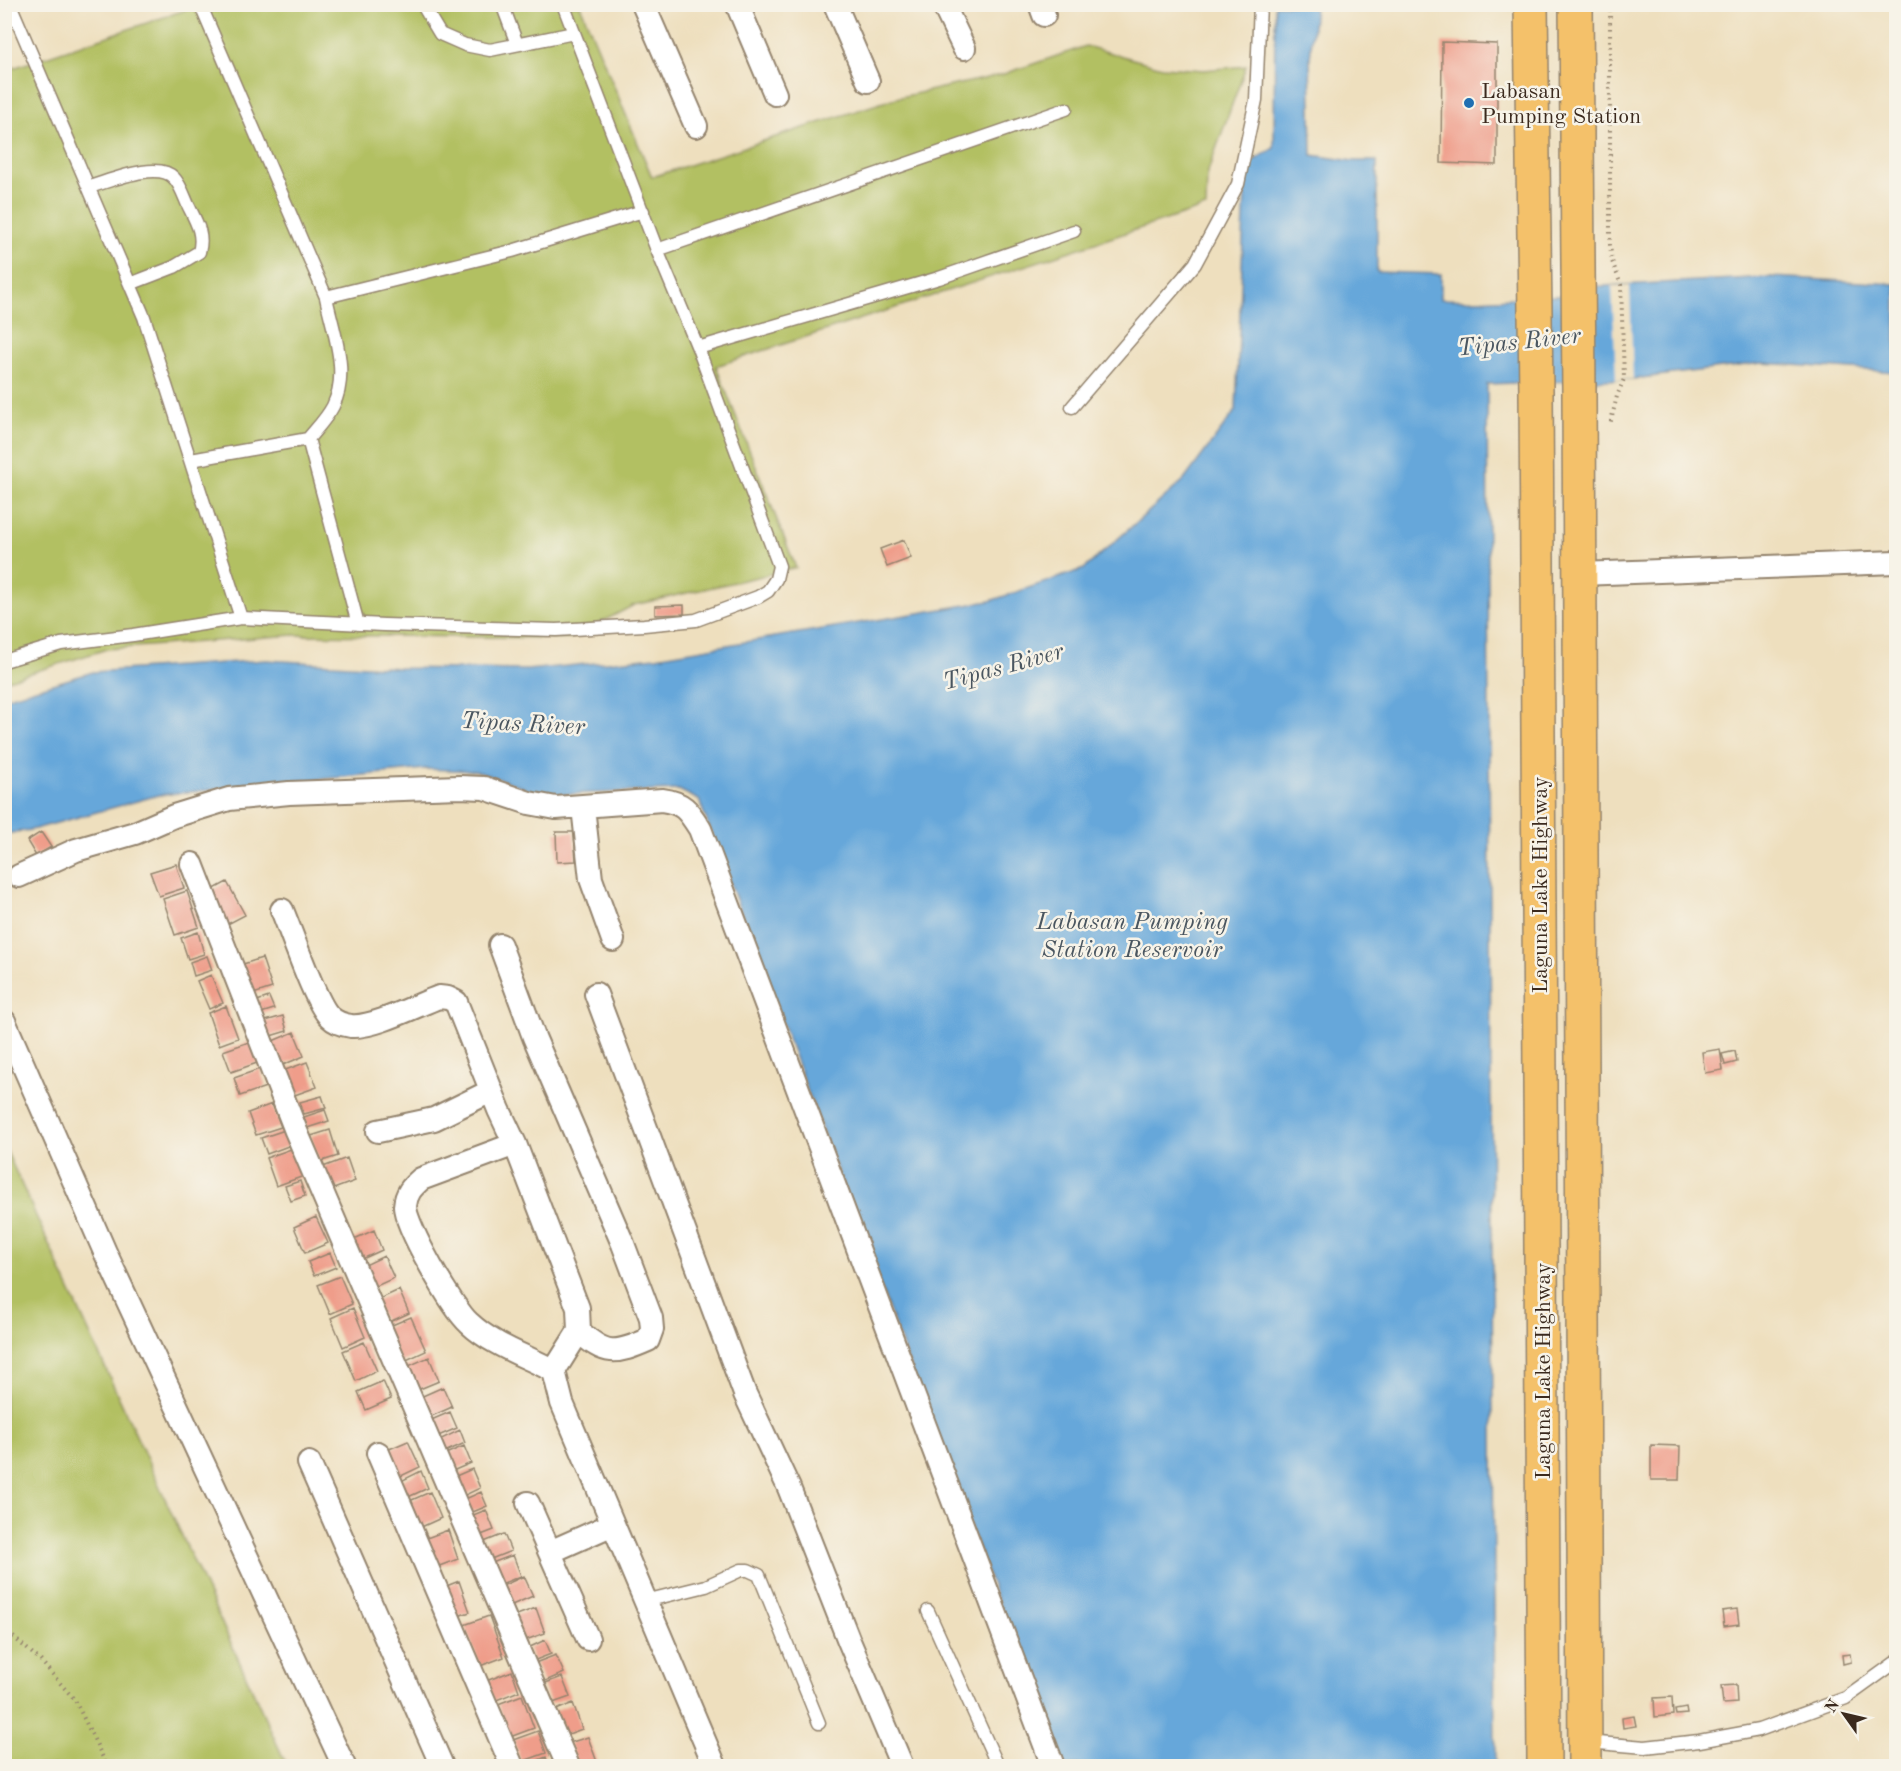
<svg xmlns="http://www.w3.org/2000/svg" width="1901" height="1771" font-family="'Old Standard TT',serif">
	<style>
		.green { fill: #b2c062; stroke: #767540; stroke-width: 1.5 }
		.water { fill: #66a7da; stroke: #50687c; stroke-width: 1.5 }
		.pier { fill: #eedfbe }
		.building { fill: #ef9d8a }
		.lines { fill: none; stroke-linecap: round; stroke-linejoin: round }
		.service-casing { stroke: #94846e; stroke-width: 15 }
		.minor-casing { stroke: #94846e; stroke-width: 26 }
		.primary-casing { stroke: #94846e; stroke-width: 36 }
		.path { stroke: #94846e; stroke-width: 4; stroke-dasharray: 1.5 4.5; stroke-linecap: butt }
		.service { stroke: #fff; stroke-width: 12 }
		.minor { stroke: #fff; stroke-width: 22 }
		.primary { stroke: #f4c16a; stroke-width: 33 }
		.poi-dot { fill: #1f6fb2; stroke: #f7f3e8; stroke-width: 2 }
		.labels { text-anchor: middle; stroke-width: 5; stroke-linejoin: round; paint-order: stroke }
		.poi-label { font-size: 22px; fill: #3b2a1e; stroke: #f7f3e8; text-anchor: start }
		.street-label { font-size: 22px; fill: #3b2a1e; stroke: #f7f3e8 }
		.water-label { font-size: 24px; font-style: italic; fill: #4a5660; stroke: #f7f3e8 }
	</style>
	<rect width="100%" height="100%" fill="#f7f3e8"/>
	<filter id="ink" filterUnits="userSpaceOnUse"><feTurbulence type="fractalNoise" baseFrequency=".0167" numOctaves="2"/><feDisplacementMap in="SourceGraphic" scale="12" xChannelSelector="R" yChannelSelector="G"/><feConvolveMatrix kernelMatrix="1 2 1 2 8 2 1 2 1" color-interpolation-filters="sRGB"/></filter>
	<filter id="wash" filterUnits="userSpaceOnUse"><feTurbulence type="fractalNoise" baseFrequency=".008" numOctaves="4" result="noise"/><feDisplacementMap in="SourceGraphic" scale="24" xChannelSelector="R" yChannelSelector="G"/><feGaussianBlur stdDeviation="1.35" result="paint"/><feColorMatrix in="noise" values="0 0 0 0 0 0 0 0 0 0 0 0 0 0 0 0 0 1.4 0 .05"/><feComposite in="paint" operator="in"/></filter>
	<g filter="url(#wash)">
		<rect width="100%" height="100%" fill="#eedfbe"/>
		<path class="green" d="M 200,5 L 580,5 L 652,177 L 896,98 L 1001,75 L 1086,46 L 1162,67 L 1204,70 L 1246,66 L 1207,174 L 1206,207 L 716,366 L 796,568 L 634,605 L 571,638 L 295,635 L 107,649 L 5,681 L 4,71 Z
			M 4,1148 L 5,1148 L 287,1766 L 5,1766 Z"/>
		<path class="water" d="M 1275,5 L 1315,5 L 1310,59 L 1312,155 L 1353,161 L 1377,161 L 1377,272 L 1441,274 L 1441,299 L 1475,300 L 1571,295 L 1585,287 L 1771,277 L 1896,284 L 1896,372 L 1762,363 L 1633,379 L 1487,384 L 1495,1766 L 1059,1766 L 699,800 L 679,790 L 540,795 L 515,784 L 475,771 L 425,769 L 159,795 L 31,830 L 5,834 L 5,698 L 93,672 L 266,660 L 400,668 L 527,670 L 656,657 L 990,601 L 1084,569 L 1184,480 L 1236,410 L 1246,165 L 1274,148 Z"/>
		<path class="pier" d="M 1630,285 L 1633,379 L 1616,380 L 1612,286 Z"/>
		<g id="blocks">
			<path class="building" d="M 1442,42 L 1497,44 L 1497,165 L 1441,163 Z
				M 904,540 L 911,558 L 887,567 L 880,549 Z
				M 684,605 L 684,614 L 655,615 L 655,606 Z
				M 41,832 L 51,847 L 36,856 L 27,841 Z
				M 556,832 L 574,832 L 576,861 L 557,862 Z
				M 176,864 L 184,888 L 159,896 L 150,872 Z
				M 227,882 L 245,915 L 222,927 L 205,894 Z
				M 187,891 L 199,927 L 175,935 L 163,899 Z
				M 198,932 L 204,954 L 188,959 L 181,938 Z
				M 207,956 L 212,970 L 194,976 L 190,962 Z
				M 262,958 L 272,988 L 247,996 L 237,966 Z
				M 211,975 L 223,1003 L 209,1009 L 197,981 Z
				M 269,997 L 274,1009 L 261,1013 L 257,1001 Z
				M 226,1006 L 238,1038 L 219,1045 L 208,1013 Z
				M 283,1016 L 287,1031 L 267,1037 L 262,1022 Z
				M 294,1032 L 304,1056 L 278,1067 L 268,1043 Z
				M 252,1041 L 260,1062 L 231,1072 L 223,1051 Z
				M 1720,1049 L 1723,1070 L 1705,1073 L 1702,1052 Z
				M 1735,1051 L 1737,1062 L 1725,1065 L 1722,1054 Z
				M 307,1062 L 317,1087 L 289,1097 L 280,1072 Z
				M 260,1069 L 266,1087 L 240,1096 L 234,1078 Z
				M 322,1096 L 326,1108 L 304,1114 L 300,1102 Z
				M 272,1104 L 281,1127 L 256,1135 L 248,1113 Z
				M 325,1110 L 329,1121 L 307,1128 L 304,1117 Z
				M 285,1130 L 291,1145 L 267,1154 L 261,1138 Z
				M 330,1130 L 338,1156 L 319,1162 L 311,1136 Z
				M 294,1148 L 304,1176 L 276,1186 L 266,1158 Z
				M 347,1158 L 355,1181 L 331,1190 L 323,1167 Z
				M 300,1181 L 305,1196 L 291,1201 L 285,1186 Z
				M 316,1217 L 328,1243 L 305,1253 L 294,1227 Z
				M 374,1230 L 382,1250 L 358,1261 L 350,1241 Z
				M 330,1253 L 336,1267 L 314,1276 L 308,1262 Z
				M 384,1256 L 394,1278 L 372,1288 L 363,1266 Z
				M 340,1276 L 352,1304 L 330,1314 L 318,1285 Z
				M 399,1290 L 409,1313 L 385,1324 L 375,1301 Z
				M 353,1308 L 365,1337 L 343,1347 L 331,1318 Z
				M 411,1317 L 426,1351 L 400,1363 L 385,1328 Z
				M 364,1342 L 377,1371 L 356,1381 L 343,1351 Z
				M 429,1357 L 439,1381 L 415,1391 L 404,1368 Z
				M 383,1381 L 391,1399 L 366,1410 L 358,1392 Z
				M 443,1387 L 452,1407 L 425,1419 L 416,1399 Z
				M 450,1412 L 457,1428 L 436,1437 L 429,1421 Z
				M 460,1430 L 465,1443 L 440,1454 L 435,1442 Z
				M 408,1441 L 420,1467 L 399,1477 L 387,1450 Z
				M 1651,1445 L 1680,1446 L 1679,1480 L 1651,1480 Z
				M 464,1446 L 471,1463 L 448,1473 L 441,1456 Z
				M 472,1469 L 480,1488 L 457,1499 L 449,1479 Z
				M 421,1471 L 428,1488 L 406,1498 L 399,1482 Z
				M 430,1492 L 441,1518 L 417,1529 L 405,1503 Z
				M 481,1492 L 487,1506 L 466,1515 L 461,1501 Z
				M 486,1510 L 494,1530 L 476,1537 L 468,1517 Z
				M 448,1530 L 458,1559 L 434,1568 L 424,1539 Z
				M 504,1534 L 511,1551 L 486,1561 L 479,1544 Z
				M 513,1555 L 521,1576 L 501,1584 L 492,1563 Z
				M 524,1576 L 533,1596 L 507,1607 L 498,1588 Z
				M 459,1581 L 470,1612 L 455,1617 L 444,1587 Z
				M 536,1608 L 545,1633 L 523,1641 L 514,1616 Z
				M 1737,1609 L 1739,1624 L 1724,1626 L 1722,1611 Z
				M 489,1616 L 504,1657 L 480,1666 L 464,1625 Z
				M 545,1640 L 551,1654 L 533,1661 L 528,1648 Z
				M 1850,1654 L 1851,1662 L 1843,1664 L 1842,1655 Z
				M 556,1655 L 564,1673 L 543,1682 L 535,1663 Z
				M 512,1671 L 519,1691 L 494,1701 L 486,1681 Z
				M 562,1677 L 570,1697 L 550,1704 L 543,1684 Z
				M 1736,1685 L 1737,1703 L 1723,1704 L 1721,1686 Z
				M 522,1695 L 534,1728 L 510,1737 L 498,1704 Z
				M 1672,1697 L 1673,1715 L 1655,1717 L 1654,1698 Z
				M 573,1703 L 582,1729 L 563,1736 L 554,1711 Z
				M 1686,1708 L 1687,1714 L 1676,1715 L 1675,1710 Z
				M 1634,1716 L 1636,1726 L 1623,1728 L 1622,1718 Z
				M 538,1731 L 546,1753 L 521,1762 L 513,1740 Z
				M 588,1737 L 597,1762 L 585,1766 L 578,1766 L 569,1743 Z
				M 546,1757 L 549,1766 L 523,1766 Z"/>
		</g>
	</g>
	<g filter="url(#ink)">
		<use href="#blocks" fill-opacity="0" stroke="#94846e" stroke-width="1.5"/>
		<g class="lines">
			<defs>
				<path id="service" d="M 10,4 L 144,317 L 241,618
					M 200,4 L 326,297
					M 422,4 L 440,34 L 465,45 L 490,50 L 574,33
					M 502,4 L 517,44
					M 89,187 C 108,182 158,160 174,178 C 181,185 185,199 189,207 C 197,223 204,235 199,252 L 174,267 L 130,284
					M 657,250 L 1066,109
					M 698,348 L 939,278 L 1074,231
					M 1072,407 L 1195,264 L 1238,184 L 1256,100 L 1260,4
					M 191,460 L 308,439
					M 358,624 L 308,439 C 316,429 327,418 333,406 C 350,372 333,332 326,297 L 512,251 L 643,211
					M 4,661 L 61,644 L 133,635 L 241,618 L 384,625 L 556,630 L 644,625 L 696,620 L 758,597 L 768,591 L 776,579 L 779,566 L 698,348 L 657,250 L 563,4
					M 645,1601 L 706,1586 L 741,1570 L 748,1570 L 759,1575 L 819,1723
					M 928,1611 L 998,1766
					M 1587,1742 L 1645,1747 L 1699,1741 L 1759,1730 L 1846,1698 L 1896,1662"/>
				<path id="minor" d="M 643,4 L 696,126
					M 737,4 L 775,94
					M 835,4 L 868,81
					M 943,4 L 964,48
					M 1040,4 L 1044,15
					M 1580,574 L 1896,562
					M 583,807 L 591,879 L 613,940
					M 192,864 L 296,1131 L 568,1766
					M 19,876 L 76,850 L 135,833 L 174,816 L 229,799 L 289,793 L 459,787 L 484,788 L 529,803 L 556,808 L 662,800 C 684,803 688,810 700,829 L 1053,1766
					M 282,910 C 291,931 316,1005 330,1017 C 335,1022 344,1025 351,1026 C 374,1028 417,1005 439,997 L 448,998 L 456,1002 L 499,1110 L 515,1144 L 578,1308 L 579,1331 L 554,1371 L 562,1403 L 715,1766
					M 500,945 L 534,1037 L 623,1244 L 651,1318 L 652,1329 L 648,1340 C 616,1354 605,1356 579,1331
					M 596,994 L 745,1394 L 789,1488 L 849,1641 L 902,1766
					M 4,1021 L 105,1252 L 344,1766
					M 378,1131 L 434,1119 L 491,1091
					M 515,1144 L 421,1179 C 412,1187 406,1193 405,1206 C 405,1226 453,1309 469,1323 C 492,1345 526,1356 554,1371
					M 378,1453 L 512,1766
					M 309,1463 L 442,1766
					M 528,1503 L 588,1639
					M 550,1552 L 613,1524"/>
				<path id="primary" d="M 1531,4 L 1536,392 L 1544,1766
					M 1576,4 L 1579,394 L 1585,1766"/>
			</defs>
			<use href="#service" class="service-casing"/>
			<use href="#minor" class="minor-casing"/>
			<use href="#primary" class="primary-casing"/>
			<path class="path" d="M 1610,4 L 1610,245 L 1612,261 L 1621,285 L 1624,379 L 1617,396 L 1610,425
				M 4,1629 L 40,1660 L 75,1700 L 107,1766"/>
			<use href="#service" class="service"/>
			<use href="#minor" class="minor"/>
			<use href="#primary" class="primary"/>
		</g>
	</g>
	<circle class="poi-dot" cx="1469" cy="103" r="6"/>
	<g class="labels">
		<g class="poi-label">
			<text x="1481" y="98">Labasan<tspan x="1481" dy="25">Pumping Station</tspan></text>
		</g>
		<g class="street-label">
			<text transform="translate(1539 885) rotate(-90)" y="8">Laguna Lake Highway</text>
			<text transform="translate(1542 1371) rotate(-90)" y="8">Laguna Lake Highway</text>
		</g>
		<g class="water-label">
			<text transform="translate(1519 341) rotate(-6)" y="8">Tipas River</text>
			<text transform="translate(1003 666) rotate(-15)" y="8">Tipas River</text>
			<text transform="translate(523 723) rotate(3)" y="8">Tipas River</text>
			<text x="1132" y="929">Labasan Pumping<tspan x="1132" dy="28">Station Reservoir</tspan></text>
		</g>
	</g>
	<rect width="1901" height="1771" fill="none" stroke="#f7f3e8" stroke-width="24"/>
	<g transform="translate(1844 1714) rotate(304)" stroke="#f7f3e8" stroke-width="4.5" paint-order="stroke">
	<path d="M0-4.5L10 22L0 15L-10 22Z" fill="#3b2a1e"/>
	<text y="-9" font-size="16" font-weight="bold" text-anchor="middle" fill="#3b2a1e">N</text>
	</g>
</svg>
